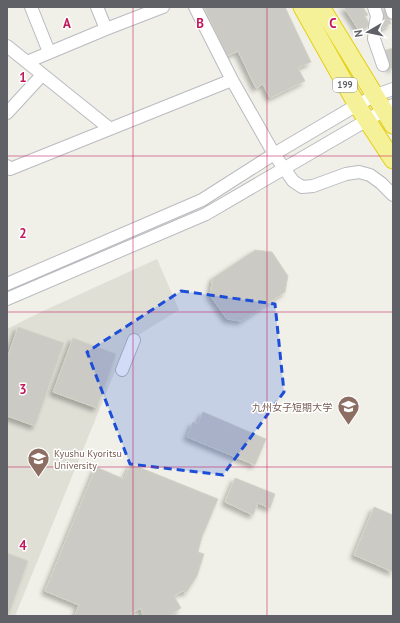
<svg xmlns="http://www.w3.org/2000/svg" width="400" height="623" font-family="'PT Sans','Noto Sans JP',sans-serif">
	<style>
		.education { fill: #dfdfd6 }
		.building { fill: #cbcac4; stroke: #d4d3c6; filter: url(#shadow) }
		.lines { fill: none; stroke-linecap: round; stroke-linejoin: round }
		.minor-casing { stroke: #b9bbc0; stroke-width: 14 }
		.highway-casing { stroke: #e5cf12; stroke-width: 19 }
		.minor { stroke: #fff; stroke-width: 12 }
		.highway { stroke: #f5f199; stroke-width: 17 }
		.marked { fill: #1d4ed8; fill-opacity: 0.2; stroke: #1d4ed8; stroke-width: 3; stroke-dasharray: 8 5; stroke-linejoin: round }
		.grid { fill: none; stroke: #c2185b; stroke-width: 1; stroke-opacity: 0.55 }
		.labels { text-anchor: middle; stroke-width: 3; stroke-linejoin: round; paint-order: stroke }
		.shield { fill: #fff; stroke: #8f9094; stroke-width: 1 }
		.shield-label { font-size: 9px; font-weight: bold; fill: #5f6166 }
		.education-label { font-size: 10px; fill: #785e54; stroke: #fff; text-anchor: end }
		.grid-label { font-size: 13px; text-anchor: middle; font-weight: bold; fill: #c2185b; stroke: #fff; stroke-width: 3; stroke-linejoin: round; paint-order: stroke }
	</style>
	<defs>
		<filter id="shadow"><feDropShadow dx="-3.5" dy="3.5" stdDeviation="2" flood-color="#0004"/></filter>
	</defs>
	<rect width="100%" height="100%" fill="#f0f0e8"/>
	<path class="education" d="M 157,259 L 179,310 L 127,342 L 15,616 L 7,616 L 7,329 L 43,311 Z"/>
	<path class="building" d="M 204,7 L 285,7 L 311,62 L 298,68 L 305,81 L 270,98 L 263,84 L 256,88 L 238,51 L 227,56 Z
		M 344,7 L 363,7 L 368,15 L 365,16 L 370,25 L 360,32 Z
		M 384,7 L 387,7 L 388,14 L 391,24 L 388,24 L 388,26 L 381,29 Z
		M 393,48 L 393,69 L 390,68 L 383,51 Z
		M 255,250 L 272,252 L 288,276 L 285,292 L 241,321 L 227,319 L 210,295 L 213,278 Z
		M 18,327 L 64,343 L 35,426 L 7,416 L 7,359 Z
		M 73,338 L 116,354 L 97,408 L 53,392 Z
		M 203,412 L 266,439 L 255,465 L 187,437 L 193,422 L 198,424 Z
		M 131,464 L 218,499 L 202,537 L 198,552 L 204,554 L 197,576 L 186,593 L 183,591 L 174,596 L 181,608 L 169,616 L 143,616 L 141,608 L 131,613 L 130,616 L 75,616 L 79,605 L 45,591 L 96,467 L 124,479 Z
		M 235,478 L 275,494 L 270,508 L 258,503 L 253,515 L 225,502 Z
		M 374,507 L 393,515 L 393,572 L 354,555 Z
		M 7,553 L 28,561 L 8,616 L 7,616 Z"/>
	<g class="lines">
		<defs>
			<path id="minor" d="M 31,7 L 49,52
				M 97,7 L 106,29
				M 195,7 L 232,80 L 274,154 L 293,181 L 302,187 L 313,186 L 346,174 L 359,172 L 370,175 L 381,183 L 393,195
				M 374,7 L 377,16 L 375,27 L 374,39 L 383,65
				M 391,7 L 393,13
				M 7,46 L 109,128
				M 27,62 L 106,29 L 163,7
				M 7,113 L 42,75
				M 7,166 L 10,169 L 232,80
				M 7,284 L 202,200 L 274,154 L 357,105 L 376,95 L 393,89
				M 7,299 L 206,214 L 393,105
				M 122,370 L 134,340"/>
			<path id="highway" d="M 302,7 L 357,105 L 393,160
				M 321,7 L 393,125"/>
		</defs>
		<use href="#minor" class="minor-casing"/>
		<use href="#highway" class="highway-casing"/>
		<use href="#minor" class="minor"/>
		<use href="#highway" class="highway"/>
	</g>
	<path class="marked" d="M 181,291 L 275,304 L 284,392 L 223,475 L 130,464 L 87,352 Z"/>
	<path class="grid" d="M 133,7 L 133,616M 267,7 L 267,616M 7,156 L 393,156M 7,312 L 393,312M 7,467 L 393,467"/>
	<defs>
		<symbol id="university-pin" viewBox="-11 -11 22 30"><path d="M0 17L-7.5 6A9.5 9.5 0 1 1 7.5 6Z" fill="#8d6e63" stroke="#fff"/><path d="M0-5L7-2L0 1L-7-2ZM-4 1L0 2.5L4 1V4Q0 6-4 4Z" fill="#fff"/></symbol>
	</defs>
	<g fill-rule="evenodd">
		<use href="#university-pin" x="336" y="394" width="25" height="34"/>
		<use href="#university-pin" x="26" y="446" width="25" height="34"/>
	</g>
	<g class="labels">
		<rect class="shield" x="333" y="78" width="24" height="14" rx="3"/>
		<g class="shield-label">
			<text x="345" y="88">199</text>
		</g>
		<g class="education-label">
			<text x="332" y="411">九州女子短期大学</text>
			<text x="54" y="457" text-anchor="start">Kyushu Kyoritsu<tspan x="54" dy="12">University</tspan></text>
		</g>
	</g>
	<g class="grid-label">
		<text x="67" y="28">A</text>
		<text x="200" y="28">B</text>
		<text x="333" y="28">C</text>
		<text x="23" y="82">1</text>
		<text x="23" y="238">2</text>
		<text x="23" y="394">3</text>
		<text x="23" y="550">4</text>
	</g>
	<rect width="400" height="623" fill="none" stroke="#5f6166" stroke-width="16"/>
	<g transform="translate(368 32) rotate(261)" stroke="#ffffff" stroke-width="3" paint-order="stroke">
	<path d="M0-3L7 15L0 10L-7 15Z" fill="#5f6166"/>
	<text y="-6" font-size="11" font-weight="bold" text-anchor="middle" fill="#5f6166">N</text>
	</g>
</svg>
